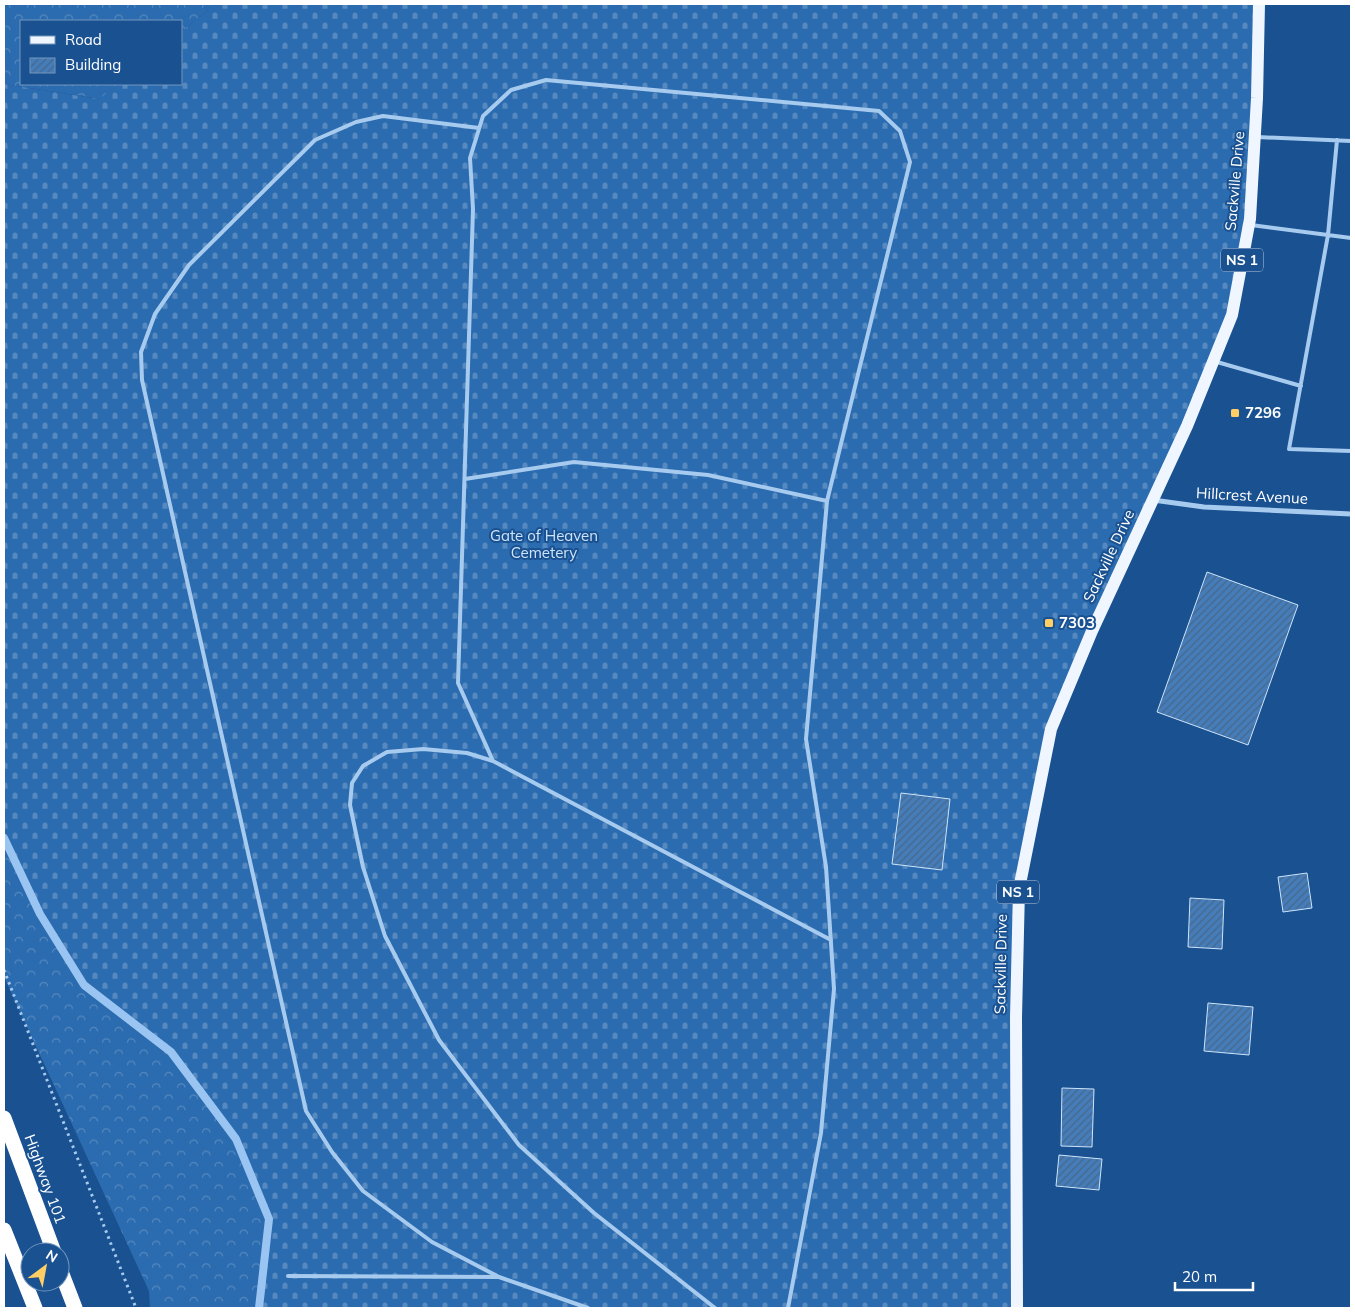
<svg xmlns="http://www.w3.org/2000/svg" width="1355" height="1312" font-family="Mulish,sans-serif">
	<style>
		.forest { fill: url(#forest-crowns) }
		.cemetery { fill: url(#cemetery-stones) }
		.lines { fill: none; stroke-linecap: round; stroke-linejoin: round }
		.stream { stroke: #9ac5f2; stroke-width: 8 }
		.building { fill: url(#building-hatch); stroke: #cee4fb }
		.path { stroke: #a7caef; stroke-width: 3; stroke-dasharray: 2.5 4; stroke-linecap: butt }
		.lane { stroke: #a7caef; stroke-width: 4 }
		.street { stroke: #a7caef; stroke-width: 5 }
		.primary { stroke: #eff6ff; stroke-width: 12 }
		.highway { stroke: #fff; stroke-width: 15 }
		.poi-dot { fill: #ffce65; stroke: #195191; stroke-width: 2 }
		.labels { text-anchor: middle; stroke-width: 4; stroke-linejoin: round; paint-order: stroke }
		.shield { fill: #195191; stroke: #bacbde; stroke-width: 1 }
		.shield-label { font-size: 14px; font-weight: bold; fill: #fff }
		.street-label { font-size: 15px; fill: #fff; stroke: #195191 }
		.poi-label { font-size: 15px; font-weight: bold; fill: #fff; stroke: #195191; text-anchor: start }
		.park-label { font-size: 15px; fill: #cee4fb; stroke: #195191 }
	</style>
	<defs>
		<pattern id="forest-crowns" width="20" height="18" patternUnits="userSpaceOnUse" patternTransform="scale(1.25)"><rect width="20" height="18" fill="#2b6baf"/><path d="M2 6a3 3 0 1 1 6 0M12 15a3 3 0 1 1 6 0" fill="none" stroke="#5589bf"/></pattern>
		<pattern id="cemetery-stones" width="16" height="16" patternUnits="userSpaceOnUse" patternTransform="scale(1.25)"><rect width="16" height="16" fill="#2b6baf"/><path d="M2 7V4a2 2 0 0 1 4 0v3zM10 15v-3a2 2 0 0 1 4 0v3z" fill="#5589bf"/></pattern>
		<pattern id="building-hatch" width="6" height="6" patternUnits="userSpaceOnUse" patternTransform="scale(1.25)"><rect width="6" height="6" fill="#457dba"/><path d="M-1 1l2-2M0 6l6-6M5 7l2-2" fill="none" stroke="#486788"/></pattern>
	</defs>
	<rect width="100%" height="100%" fill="#195191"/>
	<path class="forest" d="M 4,4 L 210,4 L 207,11 L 181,32 L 181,21 L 21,21 L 21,84 L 119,84 L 100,99 L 4,84 Z
		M 4,838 L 40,914 L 84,985 L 171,1052 L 236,1139 L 269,1219 L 259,1308 L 150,1308 L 149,1291 L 4,977 Z"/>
	<path class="cemetery" d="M 210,4 L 1259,4 L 1250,219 L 1232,315 L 1051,729 L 1019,888 L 1017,1308 L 259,1308 L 269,1219 L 236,1139 L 171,1052 L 84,985 L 40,914 L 4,838 L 4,84 L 99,99 L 119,84 L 181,84 L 181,32 L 207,11 Z"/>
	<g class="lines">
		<path class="stream" d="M 4,838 L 40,914 L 84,985 L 171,1052 L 236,1139 L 269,1219 L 259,1308"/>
	</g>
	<path class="building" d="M 1207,572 L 1298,605 L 1248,745 L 1157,712 Z
		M 901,793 L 950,799 L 942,870 L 892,864 Z
		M 1307,873 L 1312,908 L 1283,912 L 1278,877 Z
		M 1190,898 L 1224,900 L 1222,949 L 1188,947 Z
		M 1208,1003 L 1253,1007 L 1249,1055 L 1204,1051 Z
		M 1062,1088 L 1094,1089 L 1092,1147 L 1061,1146 Z
		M 1059,1155 L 1102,1159 L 1099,1190 L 1056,1186 Z"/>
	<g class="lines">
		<path class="path" d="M 4,970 L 136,1308"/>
		<path class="lane" d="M 479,128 L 383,116 L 356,122 L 315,140 L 189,265 L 155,314 L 141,352 L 142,380 L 306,1111 L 332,1152 L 363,1191 L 432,1242 L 499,1277 L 588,1308
			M 1257,137 L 1351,141
			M 1337,140 L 1328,235 L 1289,449 L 1351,451
			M 1251,225 L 1351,238
			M 1217,362 L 1301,386
			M 465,479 L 574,462 L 708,475 L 827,501
			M 493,761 L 458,683 L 473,209 L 470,158 L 483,116 L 511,90 L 546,80 L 879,111 L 900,131 L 910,162 L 827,501 L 806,739 L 826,867 L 834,989 L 821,1133 L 788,1308
			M 288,1276 L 498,1277
			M 715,1308 L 594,1213 L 519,1145 L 439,1040 L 385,936 L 363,867 L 350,805 L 352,783 L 363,766 L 387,752 L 423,749 L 467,753 L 493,761 L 831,940"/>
		<path class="street" d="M 1153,500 L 1204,507 L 1351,514"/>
		<path class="primary" d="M 1017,1308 L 1016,1017 L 1019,889 L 1051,729 L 1092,631 L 1187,426 L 1232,315 L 1250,219 L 1257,98 L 1259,4"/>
		<path class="highway" d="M 4,1118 L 54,1252
			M 4,1230 L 35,1308
			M 60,1269 L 75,1308"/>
	</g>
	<g class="poi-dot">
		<rect x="1230" y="408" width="10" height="10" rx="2.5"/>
		<rect x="1044" y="618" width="10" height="10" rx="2.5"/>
	</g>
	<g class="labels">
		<g class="shield">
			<rect x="1221" y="248.5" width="42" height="23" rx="4"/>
			<rect x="997" y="880.5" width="42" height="23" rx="4"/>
		</g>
		<g class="shield-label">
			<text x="1242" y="265">NS 1</text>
			<text x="1018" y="897">NS 1</text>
		</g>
		<g class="street-label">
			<text transform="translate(1235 181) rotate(-85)" y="5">Sackville Drive</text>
			<text transform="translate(1252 496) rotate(3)" y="5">Hillcrest Avenue</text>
			<text transform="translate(1109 556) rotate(-65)" y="5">Sackville Drive</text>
			<text transform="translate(1001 964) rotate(-89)" y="5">Sackville Drive</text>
			<text transform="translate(45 1179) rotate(70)" y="5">Highway 101</text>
		</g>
		<g class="poi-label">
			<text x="1245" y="418">7296</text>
			<text x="1059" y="628">7303</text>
		</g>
		<g class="park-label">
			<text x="544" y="541">Gate of Heaven<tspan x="544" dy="17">Cemetery</tspan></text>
		</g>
	</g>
	<rect width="1355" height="1312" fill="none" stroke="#ffffff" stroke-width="10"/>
	<rect x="20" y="20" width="162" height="65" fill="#195191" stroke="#7597bd"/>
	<rect x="30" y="36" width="25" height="8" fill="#eff6ff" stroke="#7597bd"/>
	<text x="65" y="45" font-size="15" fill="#ffffff">Road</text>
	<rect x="30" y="58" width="25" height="15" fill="url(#building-hatch)" stroke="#7597bd"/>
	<text x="65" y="70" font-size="15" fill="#ffffff">Building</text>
	<g transform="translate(45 1267) rotate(32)"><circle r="24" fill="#195191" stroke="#7597bd"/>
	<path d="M0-4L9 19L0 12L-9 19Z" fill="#ffce65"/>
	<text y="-8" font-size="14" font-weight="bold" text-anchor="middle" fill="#ffffff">N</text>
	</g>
	<path d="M1175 1282v8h78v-8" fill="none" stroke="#ffffff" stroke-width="2.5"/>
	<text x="1182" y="1282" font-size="15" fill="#ffffff" stroke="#195191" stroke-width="4" paint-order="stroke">20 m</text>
</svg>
